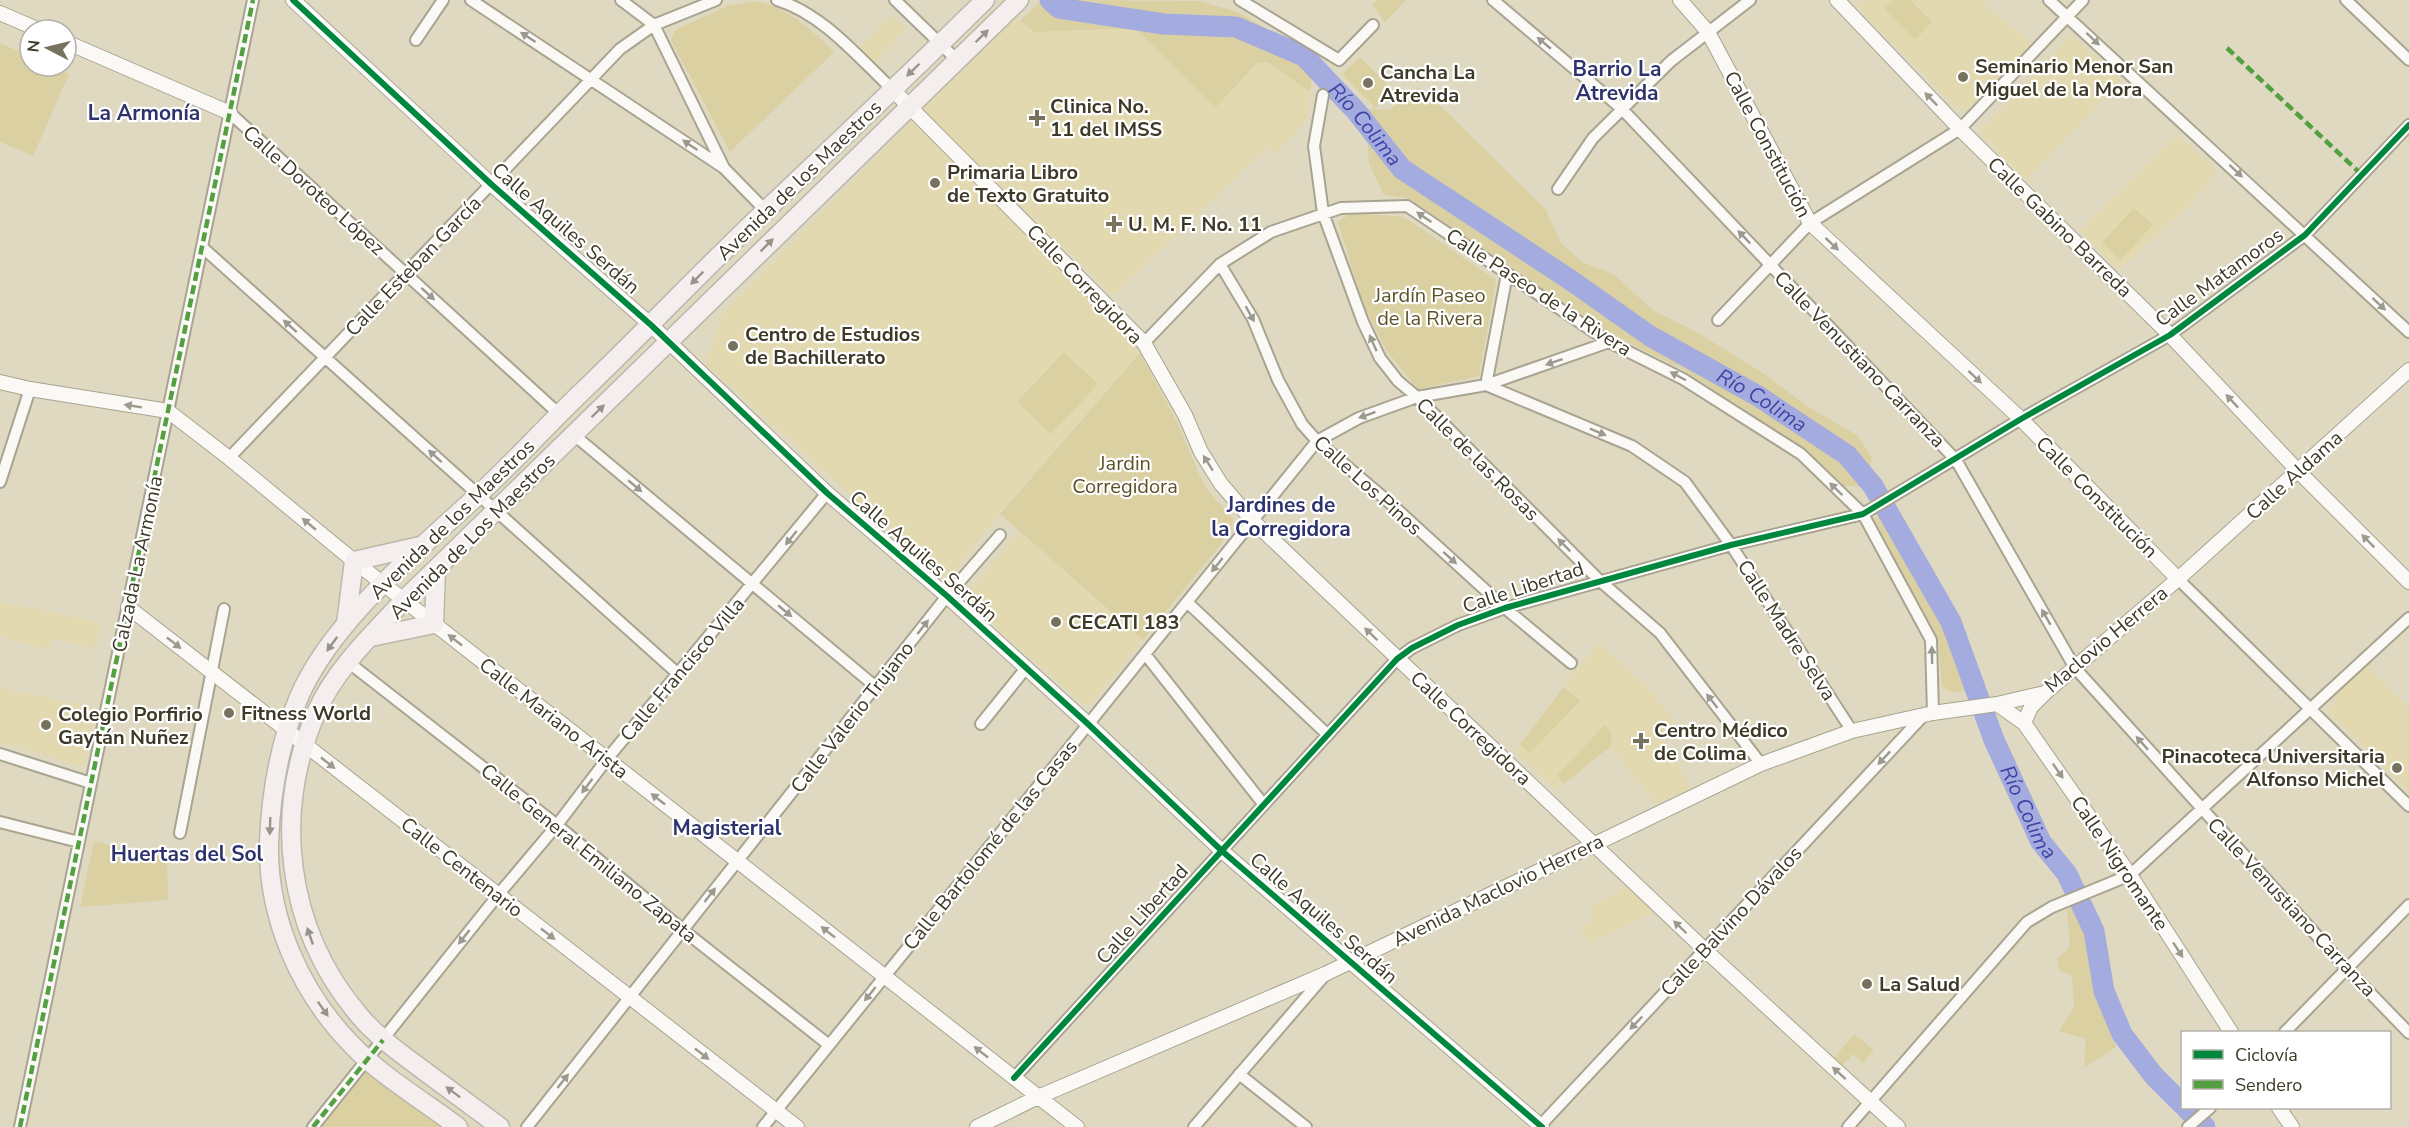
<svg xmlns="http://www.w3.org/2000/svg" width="2409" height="1127" font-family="'Nunito Sans',sans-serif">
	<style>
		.built { fill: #e3d9b1 }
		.green { fill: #dbd0a2 }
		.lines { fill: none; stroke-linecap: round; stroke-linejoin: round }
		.river { stroke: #a4abdf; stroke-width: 21 }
		.minor-casing { stroke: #a8a491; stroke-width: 14 }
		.tertiary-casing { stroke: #a8a491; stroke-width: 16 }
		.primary-casing { stroke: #bbb8ab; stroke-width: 21 }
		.minor { stroke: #faf9f6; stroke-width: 10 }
		.tertiary { stroke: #faf9f6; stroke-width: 14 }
		.primary { stroke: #f4eeee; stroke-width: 18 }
		.quiet { stroke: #53a041; stroke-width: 4.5; stroke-dasharray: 9 4.5; stroke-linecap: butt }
		.cycleway-casing { stroke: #fff; stroke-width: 10 }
		.cycleway { stroke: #00873e; stroke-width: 6 }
		.oneway { fill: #99948b }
		.oneway2 { fill: #9c9a8f }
		.poi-dot { fill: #76725e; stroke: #fff; stroke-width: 2 }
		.labels { text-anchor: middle; stroke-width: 4.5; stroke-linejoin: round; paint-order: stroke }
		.poi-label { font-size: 20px; font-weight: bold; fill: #3e3a28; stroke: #fff; text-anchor: start }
		.street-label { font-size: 20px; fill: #3e3a28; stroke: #fff }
		.park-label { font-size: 20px; fill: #5b5227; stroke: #fff }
		.neighbourhood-label { font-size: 21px; font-weight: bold; fill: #2e336d; stroke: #fff }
		.water-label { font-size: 21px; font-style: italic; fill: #4144a7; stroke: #fff }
	</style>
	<rect width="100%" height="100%" fill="#dfd9c1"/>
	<path class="built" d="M 1865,0 L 1980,0 L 2033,44 L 1967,110 L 1958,110 L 1858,7 Z
		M 891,15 L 906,29 L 872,65 L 857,50 Z
		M 1014,16 L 1024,26 L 1035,32 L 1135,28 L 1215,108 L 1257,63 L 1268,62 L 1310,92 L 1307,120 L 1276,153 L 1268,147 L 1113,296 L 920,107 Z
		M 2071,35 L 2122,79 L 2027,180 L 1982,137 L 1982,129 Z
		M 913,119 L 1140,353 L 1015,495 L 950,577 L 941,577 L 706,364 L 722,314 Z
		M 2177,135 L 2217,170 L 2189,206 L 2119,270 L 2079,231 Z
		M 1019,532 L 1143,640 L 1090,705 L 1085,705 L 969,605 L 967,593 Z
		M 0,601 L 101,623 L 94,649 L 53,638 L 49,650 L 0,637 Z
		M 1599,642 L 1654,694 L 1674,720 L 1659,734 L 1692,788 L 1656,804 L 1611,747 L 1556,789 L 1515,752 Z
		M 2364,663 L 2409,707 L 2409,792 L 2328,711 L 2337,702 L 2331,695 Z
		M 0,688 L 96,708 L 83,767 L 0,742 Z
		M 1628,887 L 1654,913 L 1588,943 L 1580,927 L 1595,921 L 1589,908 Z"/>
	<path class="green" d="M 1042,0 L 1198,1 L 1238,12 L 1315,56 L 1310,92 L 1268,62 L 1257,63 L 1215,108 L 1135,28 L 1035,32 L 1020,21 Z
		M 1377,0 L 1406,0 L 1385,22 L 1372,5 Z
		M 1893,0 L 1910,0 L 1932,22 L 1915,40 L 1884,9 Z
		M 757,1 C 789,9 811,29 834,52 L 730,152 L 671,40 L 675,30 L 728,6 Z
		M 0,43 L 30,56 L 30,66 L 52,66 L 69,74 L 33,156 L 0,142 Z
		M 1360,57 L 1393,91 L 1375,108 L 1342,74 Z
		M 1419,87 L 1446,111 L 1546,210 L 1561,243 L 1582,262 L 1613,274 L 1653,310 L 1695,331 L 1763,373 L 1810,408 L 1857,435 L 1872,457 L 1866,487 L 1844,486 L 1810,453 L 1682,369 L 1611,334 L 1407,198 L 1384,195 L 1369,164 L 1365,109 L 1389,110 Z
		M 2134,208 L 2153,225 L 2120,260 L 2102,242 Z
		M 1352,213 L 1404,217 L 1496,280 L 1479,376 L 1418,389 L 1386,350 L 1363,304 L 1338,222 Z
		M 1064,352 L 1098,384 L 1051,434 L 1017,402 Z
		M 1140,353 L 1177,422 L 1199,474 L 1209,492 L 1233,519 L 1232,530 L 1143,640 L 1000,514 Z
		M 1884,513 L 1894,527 L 1904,556 L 1918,570 L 1923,587 L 1948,624 L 1946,636 C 1961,649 1969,672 1968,691 L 1951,692 L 1942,686 L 1938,641 L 1874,520 Z
		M 1564,687 L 1580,701 L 1530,753 L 1520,744 Z
		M 1605,725 L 1612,732 L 1611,746 L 1564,784 L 1557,775 Z
		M 94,841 L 167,858 L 168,900 L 80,907 Z
		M 2077,906 L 2090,933 L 2101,1000 L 2116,1047 L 2084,1068 L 2086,1039 L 2059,1031 L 2074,1007 L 2072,975 L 2060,971 L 2057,959 L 2070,947 L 2067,910 Z
		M 1854,1034 L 1874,1050 L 1863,1063 L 1853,1054 L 1842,1066 L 1834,1058 Z
		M 369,1070 L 447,1127 L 322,1127 L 366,1071 Z"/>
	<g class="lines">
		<g class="river">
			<path id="s1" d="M 1050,0 L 1059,8 L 1164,24 L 1236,27 L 1304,56 L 1356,111 L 1402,169 L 1569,279 L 1650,336 L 1758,396 L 1847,455 L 1873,486 L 1951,622 L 1994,740 L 2041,842 L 2067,874 L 2094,931 L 2104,991 L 2122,1034 L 2154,1076 L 2182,1104"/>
			<path d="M 2186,1108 L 2205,1127"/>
		</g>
		<defs>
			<path id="minor" d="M 471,0 L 724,168 L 766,211
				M 621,0 L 654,25 L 724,168
				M 777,0 C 823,14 858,57 893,90
				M 895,0 L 957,60
				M 1240,0 L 1339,60 L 1373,25
				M 1493,0 L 1622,109 L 1956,460 L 2075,668 L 2347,969 L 2409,1033
				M 2049,0 L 2409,332
				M 2346,0 L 2409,60
				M 416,40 L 443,0
				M 1323,95 L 1314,146 L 1323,213 L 1363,322 L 1380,358 L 1398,381 L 1417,397 L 1599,580 L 1660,633 L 1761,764
				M 230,113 L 559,414
				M 1558,189 L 1593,138 L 1671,61 L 1750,0
				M 202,247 L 677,673
				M 1220,264 L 1253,319 L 1278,380 L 1302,424 L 1317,441 L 1390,503 L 1505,608 L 1571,663
				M 1507,274 L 1486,385 L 1632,446 L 1685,482 L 1731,545 L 1852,731
				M 1718,320 L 1810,223 L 1960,129 L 2083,0
				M 1144,343 L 1220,264 L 1271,232 L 1341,208 L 1407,206 L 1609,342 L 1683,379 L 1801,454 L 1863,514 L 1931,640 L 1933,713
				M 574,435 L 876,687
				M 229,458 L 620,49 L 654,25 L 716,0
				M 0,482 L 30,389
				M 2178,579 L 2409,806
				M 1187,602 L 1328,735
				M 1145,654 L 1264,805
				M 348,662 L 557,825 L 683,930 L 829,1045
				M 981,724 L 1026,668
				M 0,754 L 91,783
				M 0,822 L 79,842
				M 180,833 L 224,609
				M 2285,1032 L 2409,905
				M 1239,1074 L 1306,1127
				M 1014,1078 L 1397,659 L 1412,648 L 1458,625 L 1505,608 L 1731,545 L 1863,514 L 2021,419 L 2170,335 L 2305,235 L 2409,125
				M 20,1127 L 253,0
				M 313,1127 L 498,895 L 557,825 L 607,759 L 827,493
				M 527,1127 L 947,596 L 1000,535
				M 763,1127 L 1317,441 L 1359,418 L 1417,397 L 1486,385 L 1609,342
				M 1194,1127 L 1325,975
				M 1539,1127 L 1924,715
				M 1848,1127 L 2027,922 L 2052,907 L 2130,875 L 2409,618
				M 2188,1127 L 2210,1108"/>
			<path id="tertiary" d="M 293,0 L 491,184 L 651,325 L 827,493 L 947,596 L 1088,724 L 1222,851 L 1542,1127
				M 1680,0 L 1708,32 L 1810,223 L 2021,419 L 2178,579
				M 1837,0 L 1960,129 L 2170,335 L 2298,471 L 2409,582
				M 0,13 L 39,30
				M 66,42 L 230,113
				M 893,90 L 1144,343 L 1185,415 L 1201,452 L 1221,484 L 1253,521 L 1705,950 L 1898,1127
				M 0,382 L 30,389 L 168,411 L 229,458 L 354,561 L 1077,1127
				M 128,607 L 797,1127
				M 1997,704 L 2024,723 L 2130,875 L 2231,1032
				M 2024,723 L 2031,707 L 2045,693 L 2178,579 L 2409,370
				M 2279,1108 L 2292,1127
				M 977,1127 L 1038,1097 L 1325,974 L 1761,764 L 1852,731 L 1933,713 L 1997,704 L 2045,693"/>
			<path id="primary" d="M 346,624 L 354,561 L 420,546
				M 371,637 L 434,624 L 436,570
				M 458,1127 C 424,1101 381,1076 352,1045 C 300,992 267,917 269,842 C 271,791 279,744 299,697 C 331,622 417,551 476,497 C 515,461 550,422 588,386 C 647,329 704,269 764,212 C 838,142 912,72 985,0
				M 500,1127 C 474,1108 449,1089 423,1070 C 400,1053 376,1036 358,1014 C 286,928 272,813 317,711 C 336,668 373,634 404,600 L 1019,0"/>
		</defs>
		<use href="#minor" class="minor-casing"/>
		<use href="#tertiary" class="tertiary-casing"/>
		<use href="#primary" class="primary-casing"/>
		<use href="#minor" class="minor"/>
		<use href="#tertiary" class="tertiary"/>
		<use href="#primary" class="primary"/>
		<path class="quiet" d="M 2227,48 L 2362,175
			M 20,1127 L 253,0
			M 313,1127 L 383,1040"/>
		<defs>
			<path id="cycleway" d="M 293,0 L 491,184 L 651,325 L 827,493 L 947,596 L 1088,724 L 1222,851 L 1542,1127
				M 1014,1078 L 1397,659 L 1412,648 L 1458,625 L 1505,608 L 1731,545 L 1863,514 L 2021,419 L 2170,335 L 2305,235 L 2409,125"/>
		</defs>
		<use href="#cycleway" class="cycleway-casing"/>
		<use href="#cycleway" class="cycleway"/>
	</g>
	<defs><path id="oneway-solid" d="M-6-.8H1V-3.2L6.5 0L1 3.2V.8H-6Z" transform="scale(1.5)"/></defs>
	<g class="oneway">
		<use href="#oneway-solid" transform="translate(982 36) rotate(-44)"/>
		<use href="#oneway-solid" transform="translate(913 70) rotate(136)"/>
		<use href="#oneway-solid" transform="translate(767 245) rotate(-45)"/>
		<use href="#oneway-solid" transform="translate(697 278) rotate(135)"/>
		<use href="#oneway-solid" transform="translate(598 411) rotate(-44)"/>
		<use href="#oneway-solid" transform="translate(332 644) rotate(126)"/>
		<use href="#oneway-solid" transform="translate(270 826) rotate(92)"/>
		<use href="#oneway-solid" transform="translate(310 936) rotate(-109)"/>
		<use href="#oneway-solid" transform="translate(323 1009) rotate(55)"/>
		<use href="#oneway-solid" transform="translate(453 1092) rotate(-143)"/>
	</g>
	<g class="oneway2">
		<use href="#oneway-solid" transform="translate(528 37) rotate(-147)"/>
		<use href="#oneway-solid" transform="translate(2093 39) rotate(43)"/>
		<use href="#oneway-solid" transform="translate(1544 43) rotate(-140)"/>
		<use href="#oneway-solid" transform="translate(1931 99) rotate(-134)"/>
		<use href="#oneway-solid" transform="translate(690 145) rotate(-146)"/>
		<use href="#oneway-solid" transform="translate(2236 171) rotate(43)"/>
		<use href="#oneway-solid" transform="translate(1424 217) rotate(-146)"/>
		<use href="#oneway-solid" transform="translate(1744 237) rotate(-134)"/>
		<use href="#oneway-solid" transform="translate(1832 244) rotate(43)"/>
		<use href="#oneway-solid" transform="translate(428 294) rotate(42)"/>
		<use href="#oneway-solid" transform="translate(2379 304) rotate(43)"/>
		<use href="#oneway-solid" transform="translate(1250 314) rotate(61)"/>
		<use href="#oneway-solid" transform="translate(290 326) rotate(-138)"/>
		<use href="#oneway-solid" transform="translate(1373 343) rotate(-114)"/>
		<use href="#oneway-solid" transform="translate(1554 362) rotate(161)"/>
		<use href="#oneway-solid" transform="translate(1678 376) rotate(-152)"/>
		<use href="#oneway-solid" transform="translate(1975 377) rotate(43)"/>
		<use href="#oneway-solid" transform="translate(2232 401) rotate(-133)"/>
		<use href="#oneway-solid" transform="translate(133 406) rotate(-171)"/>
		<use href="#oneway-solid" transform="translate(1367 415) rotate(160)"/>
		<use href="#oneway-solid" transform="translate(1598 432) rotate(23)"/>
		<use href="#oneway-solid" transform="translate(435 456) rotate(-138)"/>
		<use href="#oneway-solid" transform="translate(1208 463) rotate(-122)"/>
		<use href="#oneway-solid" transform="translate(635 486) rotate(40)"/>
		<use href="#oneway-solid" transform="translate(1836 489) rotate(-136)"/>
		<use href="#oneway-solid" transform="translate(309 524) rotate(-140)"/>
		<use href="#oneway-solid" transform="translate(791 538) rotate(129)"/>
		<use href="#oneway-solid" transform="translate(2368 541) rotate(-135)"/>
		<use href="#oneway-solid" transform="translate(1564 545) rotate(-135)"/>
		<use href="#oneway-solid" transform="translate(1450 558) rotate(42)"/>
		<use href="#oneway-solid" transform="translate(1217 565) rotate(129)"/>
		<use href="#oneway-solid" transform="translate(785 611) rotate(40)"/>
		<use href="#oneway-solid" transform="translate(2046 617) rotate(-120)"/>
		<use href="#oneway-solid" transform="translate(923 627) rotate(-52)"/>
		<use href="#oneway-solid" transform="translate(1371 634) rotate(-136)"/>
		<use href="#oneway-solid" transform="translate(455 640) rotate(-142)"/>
		<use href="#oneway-solid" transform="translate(174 643) rotate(38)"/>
		<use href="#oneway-solid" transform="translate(1932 655) rotate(-91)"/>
		<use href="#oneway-solid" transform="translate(1712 701) rotate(-128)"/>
		<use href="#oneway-solid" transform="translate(2142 743) rotate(-132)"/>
		<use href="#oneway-solid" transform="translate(1884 758) rotate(133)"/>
		<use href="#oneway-solid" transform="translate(328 763) rotate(38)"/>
		<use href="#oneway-solid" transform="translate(2058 771) rotate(55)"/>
		<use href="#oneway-solid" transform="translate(587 786) rotate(127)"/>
		<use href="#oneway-solid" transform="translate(658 799) rotate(-142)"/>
		<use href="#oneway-solid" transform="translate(710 895) rotate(-52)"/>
		<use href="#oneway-solid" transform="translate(1680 927) rotate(-136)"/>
		<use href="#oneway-solid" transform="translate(828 932) rotate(-142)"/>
		<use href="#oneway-solid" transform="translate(548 934) rotate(38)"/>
		<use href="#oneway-solid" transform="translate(464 937) rotate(128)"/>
		<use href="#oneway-solid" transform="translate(2178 950) rotate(57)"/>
		<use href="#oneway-solid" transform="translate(870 994) rotate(129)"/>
		<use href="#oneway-solid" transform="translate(1636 1023) rotate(134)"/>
		<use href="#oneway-solid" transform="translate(981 1052) rotate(-142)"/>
		<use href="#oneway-solid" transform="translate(702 1054) rotate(38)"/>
		<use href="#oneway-solid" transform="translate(1839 1073) rotate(-138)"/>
		<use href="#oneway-solid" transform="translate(563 1081) rotate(-52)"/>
	</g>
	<g class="poi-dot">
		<circle cx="1963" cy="77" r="6"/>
		<circle cx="1368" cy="83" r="6"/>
		<path d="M1034 109h6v6h6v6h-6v6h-6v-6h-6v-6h6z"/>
		<circle cx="935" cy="183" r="6"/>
		<path d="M1111 215h6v6h6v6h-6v6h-6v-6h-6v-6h6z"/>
		<circle cx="733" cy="346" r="6"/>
		<circle cx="1056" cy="622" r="6"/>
		<circle cx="229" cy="713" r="6"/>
		<circle cx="46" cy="725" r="6"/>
		<path d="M1638 732h6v6h6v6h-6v6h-6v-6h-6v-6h6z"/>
		<circle cx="2397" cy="768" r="6"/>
		<circle cx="1867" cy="984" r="6"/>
	</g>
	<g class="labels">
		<g class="poi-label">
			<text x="1975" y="73">Seminario Menor San<tspan x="1975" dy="23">Miguel de la Mora</tspan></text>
			<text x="1380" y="79">Cancha La<tspan x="1380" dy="23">Atrevida</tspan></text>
			<text x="1050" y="113">Clinica No.<tspan x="1050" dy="23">11 del IMSS</tspan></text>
			<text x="947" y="179">Primaria Libro<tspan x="947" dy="23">de Texto Gratuito</tspan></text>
			<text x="1128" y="231">U. M. F. No. 11</text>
			<text x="745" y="341">Centro de Estudios<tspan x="745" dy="23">de Bachillerato</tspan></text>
			<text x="1068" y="629">CECATI 183</text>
			<text x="241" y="720">Fitness World</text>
			<text x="58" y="721">Colegio Porfirio<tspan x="58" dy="23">Gaytán Nuñez</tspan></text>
			<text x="1654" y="737">Centro Médico<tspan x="1654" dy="23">de Colima</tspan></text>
			<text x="2385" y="763" text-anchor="end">Pinacoteca Universitaria<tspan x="2385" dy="23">Alfonso Michel</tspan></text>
			<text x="1879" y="991">La Salud</text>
		</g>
		<g class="street-label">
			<text transform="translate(1768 144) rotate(62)" y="7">Calle Constitución</text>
			<text transform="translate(799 180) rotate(-44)" y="7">Avenida de los Maestros</text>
			<text transform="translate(314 190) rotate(42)" y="7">Calle Doroteo López</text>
			<text transform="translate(2060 227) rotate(44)" y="7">Calle Gabino Barreda</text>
			<text transform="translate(566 228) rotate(41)" y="7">Calle Aquiles Serdán</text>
			<text transform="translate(413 266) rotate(-46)" y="7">Calle Esteban García</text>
			<text transform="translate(2219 277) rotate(-36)" y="7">Calle Matamoros</text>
			<text transform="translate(1085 284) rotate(46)" y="7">Calle Corregidora</text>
			<text transform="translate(1539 292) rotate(33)" y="7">Calle Paseo de la Rivera</text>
			<text transform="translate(1860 359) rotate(46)" y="7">Calle Venustiano Carranza</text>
			<text transform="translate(1478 459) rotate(45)" y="7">Calle de las Rosas</text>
			<text transform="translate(2294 475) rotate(-42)" y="7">Calle Aldama</text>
			<text transform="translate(1368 485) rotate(42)" y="7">Calle Los Pinos</text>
			<text transform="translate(2097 497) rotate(45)" y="7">Calle Constitución</text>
			<text transform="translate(452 519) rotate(-44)" y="7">Avenida de los Maestros</text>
			<text transform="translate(472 536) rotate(-45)" y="7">Avenida de Los Maestros</text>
			<text transform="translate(924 556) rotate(41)" y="7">Calle Aquiles Serdán</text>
			<text transform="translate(137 564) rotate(-78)" y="7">Calzada La Armonía</text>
			<text transform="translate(1523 587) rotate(-18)" y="7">Calle Libertad</text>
			<text transform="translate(1787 630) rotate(57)" y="7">Calle Madre Selva</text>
			<text transform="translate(2106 639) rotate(-40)" y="7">Maclovio Herrera</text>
			<text transform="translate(682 669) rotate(-50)" y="7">Calle Francisco Villa</text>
			<text transform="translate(852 717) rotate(-52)" y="7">Calle Valerio Trujano</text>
			<text transform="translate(554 718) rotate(38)" y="7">Calle Mariano Arista</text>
			<text transform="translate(1471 728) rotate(43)" y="7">Calle Corregidora</text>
			<text transform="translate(990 845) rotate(-51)" y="7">Calle Bartolomé de las Casas</text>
			<text transform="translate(589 853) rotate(39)" y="7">Calle General Emiliano Zapata</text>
			<text transform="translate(2120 863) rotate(56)" y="7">Calle Nigromante</text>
			<text transform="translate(462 867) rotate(38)" y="7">Calle Centenario</text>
			<text transform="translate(1498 890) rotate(-26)" y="7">Avenida Maclovio Herrera</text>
			<text transform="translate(2292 907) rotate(47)" y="7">Calle Venustiano Carranza</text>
			<text transform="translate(1142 914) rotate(-48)" y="7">Calle Libertad</text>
			<text transform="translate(1324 918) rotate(41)" y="7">Calle Aquiles Serdán</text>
			<text transform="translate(1731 921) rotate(-47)" y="7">Calle Balvino Dávalos</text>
		</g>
		<g class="park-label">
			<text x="1430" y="302">Jardín Paseo<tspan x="1430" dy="23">de la Rivera</tspan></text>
			<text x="1125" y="470">Jardin<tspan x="1125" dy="23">Corregidora</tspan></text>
		</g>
		<g class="neighbourhood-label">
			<text x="1617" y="76">Barrio La<tspan x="1617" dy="24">Atrevida</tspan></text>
			<text x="144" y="120">La Armonía</text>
			<text x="1281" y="512">Jardines de<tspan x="1281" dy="24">la Corregidora</tspan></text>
			<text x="727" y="835">Magisterial</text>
			<text x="187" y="861">Huertas del Sol</text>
		</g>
		<g class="water-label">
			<text dy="7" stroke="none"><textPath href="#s1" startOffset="356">Río Colima</textPath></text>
			<text dy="7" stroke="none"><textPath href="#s1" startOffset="842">Río Colima</textPath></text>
			<text dy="7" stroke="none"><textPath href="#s1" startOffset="1346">Río Colima</textPath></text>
		</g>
	</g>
	<rect x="2181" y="1031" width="210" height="78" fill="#ffffff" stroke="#b2b0a9" stroke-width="1.5"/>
	<rect x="2193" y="1050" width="30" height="9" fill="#00873e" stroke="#b2b0a9" stroke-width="1.5"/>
	<text x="2235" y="1061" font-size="18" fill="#3e3a28">Ciclovía</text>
	<rect x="2193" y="1080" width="30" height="9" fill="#53a041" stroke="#b2b0a9" stroke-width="1.5"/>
	<text x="2235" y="1091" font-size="18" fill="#3e3a28">Sendero</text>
	<g transform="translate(48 48) rotate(277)"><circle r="28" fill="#ffffff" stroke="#b2b0a9" stroke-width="1.5"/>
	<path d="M0-4.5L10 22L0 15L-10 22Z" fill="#76725e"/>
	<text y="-9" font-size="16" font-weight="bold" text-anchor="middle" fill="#3e3a28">N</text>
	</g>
</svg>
